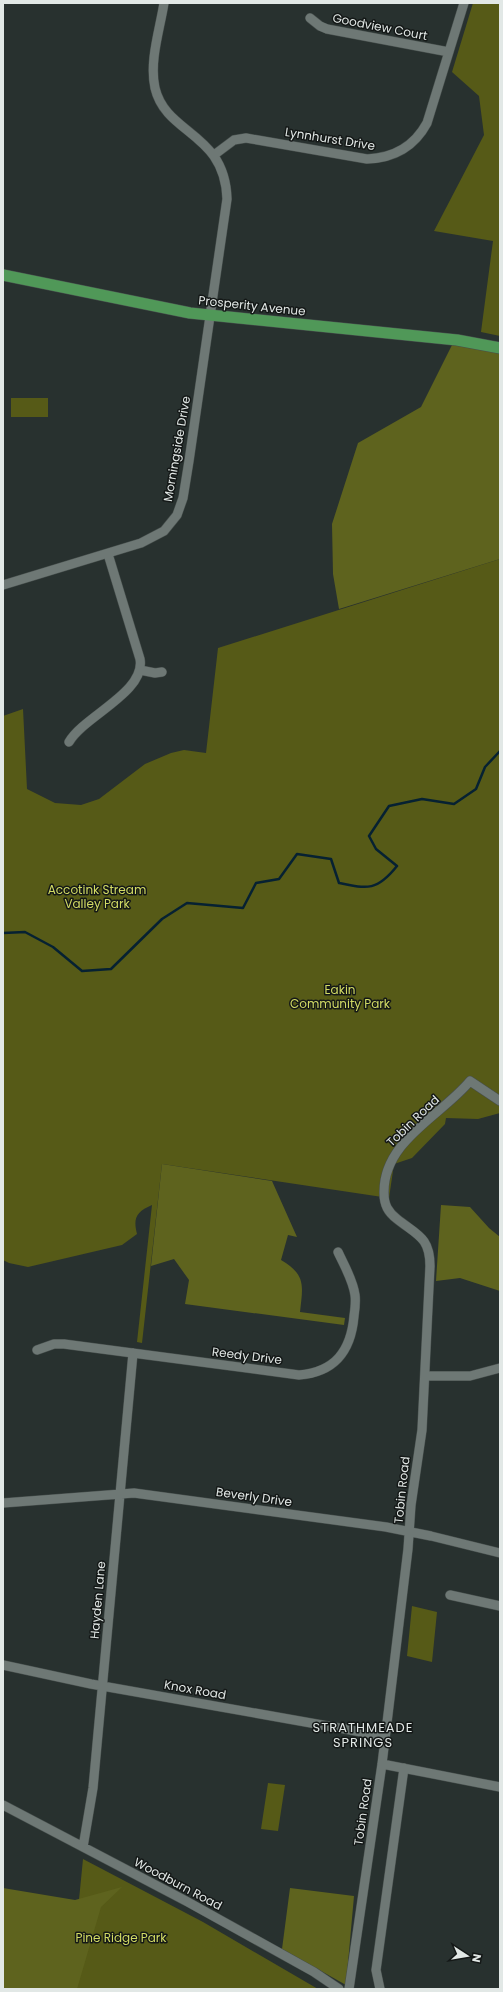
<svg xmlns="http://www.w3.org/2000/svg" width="503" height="1992" font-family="Poppins,sans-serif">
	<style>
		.green { fill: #565a17 }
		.forest { fill: #5e631e }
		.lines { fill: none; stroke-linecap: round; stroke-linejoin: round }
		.stream { stroke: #062132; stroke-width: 2.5 }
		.minor-casing { stroke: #474f4d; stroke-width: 10 }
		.major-casing { stroke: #474f4d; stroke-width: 12 }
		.minor { stroke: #6e7875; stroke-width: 9 }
		.major { stroke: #509858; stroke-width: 11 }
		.labels { text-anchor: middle; stroke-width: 3; stroke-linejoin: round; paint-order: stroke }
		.street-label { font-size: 12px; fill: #e2e8e6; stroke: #141817 }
		.park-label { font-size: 12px; fill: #d2db64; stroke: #141817 }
		.neighbourhood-label { font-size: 13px; letter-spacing: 1px; fill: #e2e8e6; stroke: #141817 }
	</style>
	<rect width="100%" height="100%" fill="#28312f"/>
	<path class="green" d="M 473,3 L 500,3 L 500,336 L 481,332 L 493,241 L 434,231 L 484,135 L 479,96 L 452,72 Z
		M 11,398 L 48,398 L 48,417 L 11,417 Z
		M 500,559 L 500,1113 L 478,1119 L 446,1118 L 445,1124 L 412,1158 L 394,1164 L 389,1198 L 162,1164 L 142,1343 L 137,1342 L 152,1205 C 136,1212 133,1218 137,1234 L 122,1245 L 28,1267 L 9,1263 L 3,1260 L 3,716 L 23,709 L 27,789 L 55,803 L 81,805 L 99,799 L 145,764 L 171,753 L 184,750 L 206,753 L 218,648 Z
		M 412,1606 L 437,1612 L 432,1662 L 407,1656 Z
		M 268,1783 L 285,1785 L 278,1831 L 261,1829 Z
		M 83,1859 L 203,1922 L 318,1989 L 3,1989 L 78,1910 Z"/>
	<path class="forest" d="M 452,345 L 480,348 L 500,354 L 500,559 L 339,609 L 333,574 L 332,524 L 358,443 L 421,407 Z
		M 162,1164 L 272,1181 L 297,1237 L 288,1235 L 281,1260 C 306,1275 303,1285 300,1312 L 345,1318 L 344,1325 L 185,1304 L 189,1280 L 174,1259 L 151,1266 Z
		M 441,1205 L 470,1207 L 489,1228 L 500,1237 L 500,1291 L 460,1278 L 436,1281 Z
		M 122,1887 L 101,1907 L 77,1989 L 3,1989 L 3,1888 L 75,1900 Z
		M 290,1888 L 354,1896 L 346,1985 L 282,1949 Z"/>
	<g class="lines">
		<path class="stream" d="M 3,933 L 25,932 L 53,947 L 82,971 L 111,969 L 162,919 L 187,903 L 243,908 L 256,883 L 279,879 L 297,854 L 331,859 L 339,883 C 368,889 377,891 397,866 L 376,849 L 369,836 L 389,806 L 422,799 L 454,804 L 476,789 L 485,767 L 500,751"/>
		<defs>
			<path id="minor" d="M 310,18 L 320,26 L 327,29 L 449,52
				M 214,155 L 234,140 L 246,138 L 367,159 C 394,158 414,147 427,123 L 464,3
				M 3,585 L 141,543 L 164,531 L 177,515 L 183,498 L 189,461 L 227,199 C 225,132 166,135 155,88 C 149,61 160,29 164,3
				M 140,670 L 155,673 L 162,672
				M 69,742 C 84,716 146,692 140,659 L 108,554
				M 37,1350 L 54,1344 L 64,1344 L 299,1375 C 335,1372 351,1351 354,1316 C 355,1309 356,1302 355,1295 C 353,1280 344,1265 338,1252
				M 425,1376 L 470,1376 L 500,1368
				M 3,1503 L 134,1493 L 386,1527 L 431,1536 L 500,1553
				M 450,1595 L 500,1606
				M 3,1665 L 91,1684 L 384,1736
				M 382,1764 L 500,1787
				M 3,1805 L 186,1901 L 314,1972 L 339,1989
				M 83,1847 L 93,1788 L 133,1353
				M 349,1989 L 382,1764 L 408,1549 L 411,1505 L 422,1430 L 430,1266 C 430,1237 417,1235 397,1219 C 388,1212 384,1205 384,1193 C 383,1141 441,1116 470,1081 L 500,1101
				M 380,1989 L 376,1970 L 404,1768"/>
			<path id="major" d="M 3,275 L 190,313 L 457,340 L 500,348"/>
		</defs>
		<use href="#minor" class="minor-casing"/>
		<use href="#major" class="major-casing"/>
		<use href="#minor" class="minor"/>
		<use href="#major" class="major"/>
	</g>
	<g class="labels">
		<g class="street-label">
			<text transform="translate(380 27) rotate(11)" y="4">Goodview Court</text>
			<text transform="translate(330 139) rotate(9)" y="4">Lynnhurst Drive</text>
			<text transform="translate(252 306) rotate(6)" y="4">Prosperity Avenue</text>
			<text transform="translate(177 449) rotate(-80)" y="4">Morningside Drive</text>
			<text transform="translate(413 1121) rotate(-44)" y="4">Tobin Road</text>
			<text transform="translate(247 1356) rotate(7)" y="4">Reedy Drive</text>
			<text transform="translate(402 1490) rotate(-84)" y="4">Tobin Road</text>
			<text transform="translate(254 1497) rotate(8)" y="4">Beverly Drive</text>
			<text transform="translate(98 1600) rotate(-85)" y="4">Hayden Lane</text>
			<text transform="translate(195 1690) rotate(10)" y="4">Knox Road</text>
			<text transform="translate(363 1812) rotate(-82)" y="4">Tobin Road</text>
			<text transform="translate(178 1884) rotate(28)" y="4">Woodburn Road</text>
		</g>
		<g class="park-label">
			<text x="97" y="894">Accotink Stream<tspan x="97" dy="14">Valley Park</tspan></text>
			<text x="340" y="994">Eakin<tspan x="340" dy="14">Community Park</tspan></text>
			<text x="121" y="1942">Pine Ridge Park</text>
		</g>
		<g class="neighbourhood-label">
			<text x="363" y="1732">STRATHMEADE<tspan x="363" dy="15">SPRINGS</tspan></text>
		</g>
	</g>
	<rect width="503" height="1992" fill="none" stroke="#e2e8e6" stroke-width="8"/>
	<g transform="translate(467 1956) rotate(102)" stroke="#141817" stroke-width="3" paint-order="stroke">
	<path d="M0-3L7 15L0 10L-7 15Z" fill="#e2e8e6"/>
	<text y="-6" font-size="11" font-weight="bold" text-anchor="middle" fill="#e2e8e6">N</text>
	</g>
</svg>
